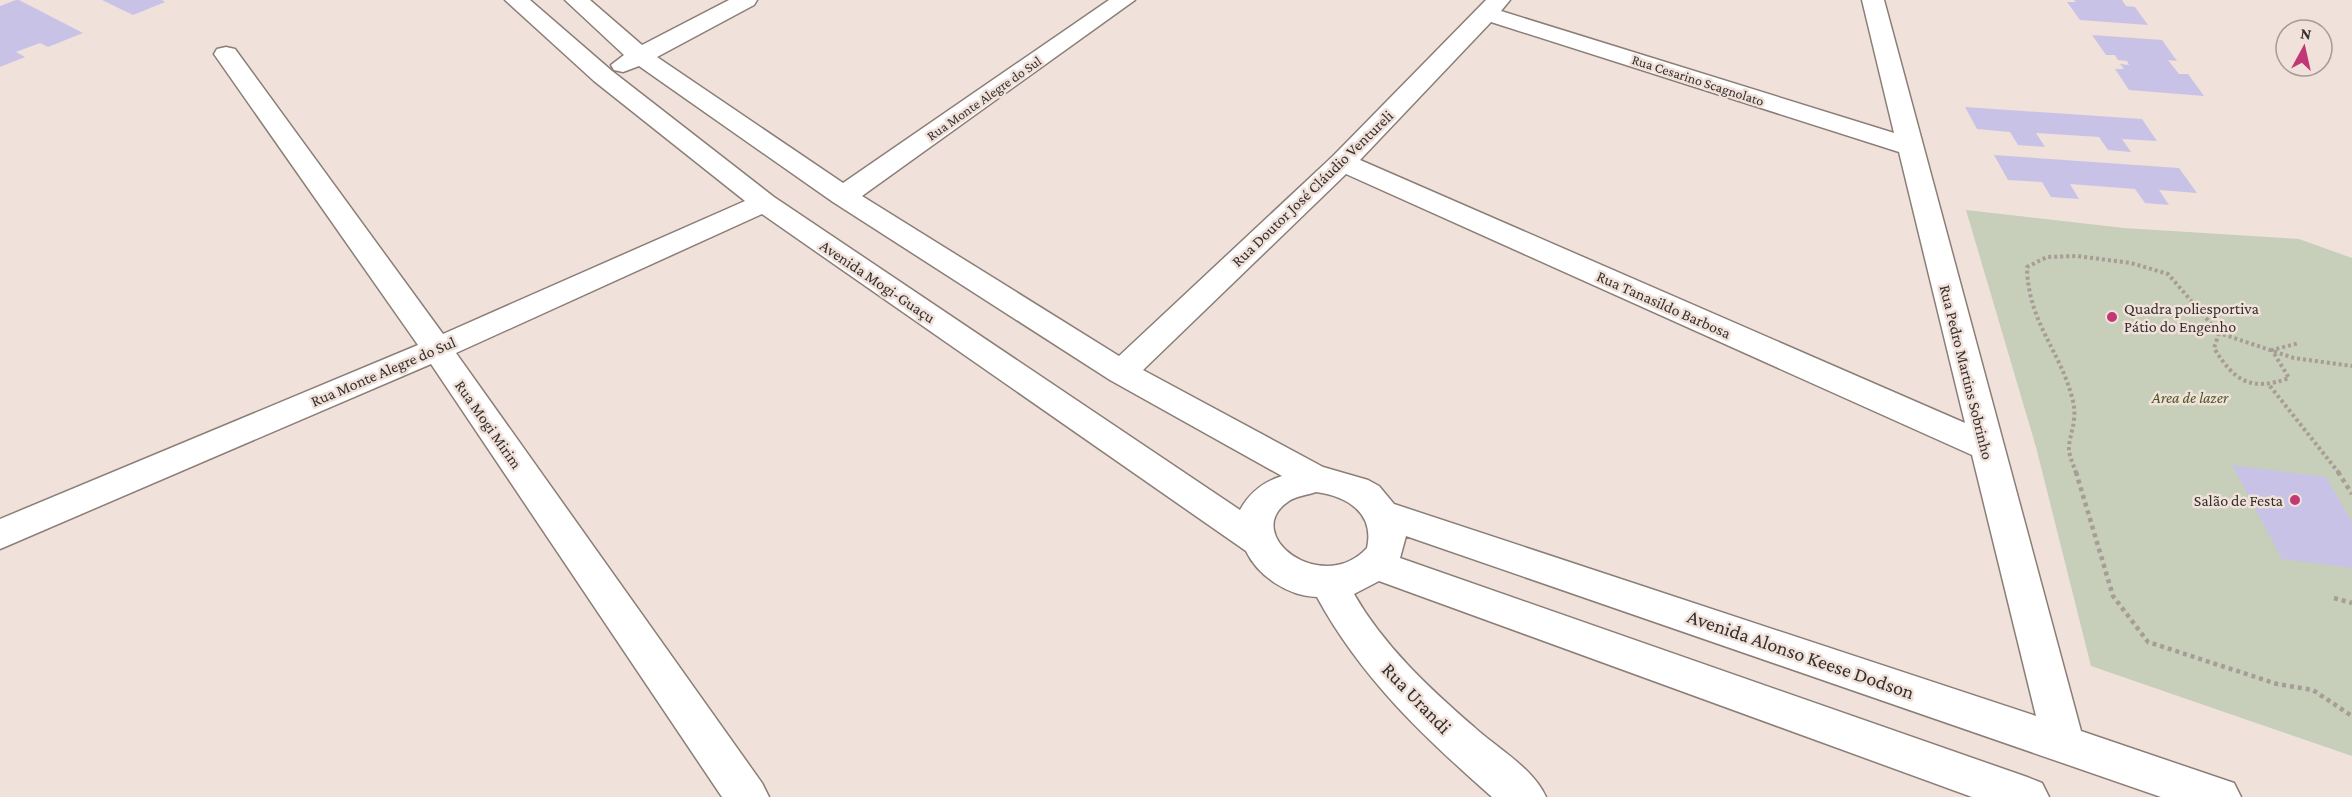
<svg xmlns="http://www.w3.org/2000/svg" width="2352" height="797" font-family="'Crimson Pro',serif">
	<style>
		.green { fill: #c7ceb9 }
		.building { fill: #c8c3e6 }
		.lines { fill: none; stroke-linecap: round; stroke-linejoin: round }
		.minor-casing { stroke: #8b7e77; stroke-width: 3 }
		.path-far1 { stroke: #a79c96; stroke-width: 4; stroke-dasharray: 3 3; stroke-linecap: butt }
		.path { stroke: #a79c96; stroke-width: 4.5; stroke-dasharray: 4 4; stroke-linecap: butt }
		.minor { fill: #fff; fill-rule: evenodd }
		.poi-dot { fill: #c13874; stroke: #f0e1da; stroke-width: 2 }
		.labels { text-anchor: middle; stroke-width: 5; stroke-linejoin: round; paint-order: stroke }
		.far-street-label { font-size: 14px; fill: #36302d; stroke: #f0e1da }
		.street-label { font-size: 16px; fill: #36302d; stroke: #f0e1da }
		.poi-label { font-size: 16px; fill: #36302d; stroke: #f0e1da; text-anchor: start }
		.park-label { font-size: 16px; font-style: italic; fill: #4b5a25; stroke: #f0e1da }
		.near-street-label { font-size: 20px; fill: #36302d; stroke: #f0e1da }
	</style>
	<rect width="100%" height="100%" fill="#f0e1da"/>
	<path class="green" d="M 1966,210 L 2124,228 L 2299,239 L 2352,258 L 2352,756 L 2091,666 L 2036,447 Z"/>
	<path class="building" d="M 16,0 L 19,0 L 83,33 L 48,47 L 40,43 L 16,52 L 25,57 L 0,67 L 0,6 Z
		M 102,0 L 162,0 L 165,2 L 133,15 Z
		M 2074,0 L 2122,0 L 2126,6 L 2135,7 L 2148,25 L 2080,20 L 2067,2 L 2076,2 Z
		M 2092,35 L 2162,40 L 2177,61 L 2168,60 L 2179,74 L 2188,74 L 2204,96 L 2129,90 L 2115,69 L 2124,69 L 2120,64 L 2129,65 L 2127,61 L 2118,60 L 2115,55 L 2106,55 Z
		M 1965,107 L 2142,119 L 2157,141 L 2122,139 L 2131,152 L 2108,150 L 2099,137 L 2036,133 L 2045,147 L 2018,145 L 2010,132 L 1977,129 Z
		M 1994,155 L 2179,168 L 2197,193 L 2159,190 L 2169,205 L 2145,203 L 2135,189 L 2070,184 L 2079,199 L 2051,197 L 2042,182 L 2008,180 Z
		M 2232,465 L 2326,477 L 2352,522 L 2352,568 L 2282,559 Z"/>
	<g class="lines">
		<defs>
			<path id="minor" d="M 505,0 L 530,0 L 612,71 L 774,197 L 1240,510 C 1250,492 1263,482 1282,476 L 1110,380 L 833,202 L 639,66 L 623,72 L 614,70 L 611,65 L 624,55 L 565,0 L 590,0 L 642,45 L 729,0 L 757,0 L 754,5 L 657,57 L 843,183 L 1109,0 L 1135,0 L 862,196 L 1119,356 L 1333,156 L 1486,0 L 1510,0 L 1501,11 L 1894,133 L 1862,0 L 1884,0 L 2081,731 L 2234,783 L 2241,797 L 2161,797 L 1406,536 L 1400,558 L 2027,777 L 2042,783 L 2049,797 L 1972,797 L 1379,581 L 1354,594 C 1383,645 1429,688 1474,727 C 1497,748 1533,768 1546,797 L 1492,797 C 1424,737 1361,678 1317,597 C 1288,596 1258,576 1246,551 L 762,214 L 456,353 L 762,783 L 769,797 L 722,797 L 431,364 L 0,549 L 0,519 L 418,345 L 214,54 L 217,49 L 226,47 L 235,49 L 443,334 L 745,201 L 594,81 ZM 1491,22 L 1899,152 L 1965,423 L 1360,160 ZM 1346,174 L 1972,455 L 2036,716 L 1394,504 L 1379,486 L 1368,480 L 1323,467 L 1143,370 ZM 1316,492 C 1347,496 1375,513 1367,548 C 1322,597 1239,534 1289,501 C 1296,496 1308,495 1316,492 Z"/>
		</defs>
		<use href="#minor" class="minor-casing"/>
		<path class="path-far1" d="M 2219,333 L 2214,348 C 2234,381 2251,392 2289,378 L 2272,350 L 2299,343
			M 2270,386 L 2339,473
			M 2076,473 C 2074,466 2070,458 2069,451 C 2068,436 2078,423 2073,401 C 2061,351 2028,323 2027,267 L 2047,257 L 2077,256 L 2131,263 L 2168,274 L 2219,333 L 2294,358 L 2352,366"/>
		<path class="path" d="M 2076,472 L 2113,596 L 2148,642 L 2277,684 L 2313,690 L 2352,716
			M 2338,472 L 2352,494
			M 2334,598 L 2352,603"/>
		<use href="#minor" class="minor"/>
	</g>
	<g class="poi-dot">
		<circle cx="2112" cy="317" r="6"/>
		<circle cx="2295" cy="500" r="6"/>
	</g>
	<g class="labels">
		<g class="far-street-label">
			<text transform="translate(1698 80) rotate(18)" y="5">Rua Cesarino Scagnolato</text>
			<text transform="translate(984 98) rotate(-35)" y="5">Rua Monte Alegre do Sul</text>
		</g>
		<g class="street-label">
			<text transform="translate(1312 188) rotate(-44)" y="6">Rua Doutor José Cláudio Ventureli</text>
			<text transform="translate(878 281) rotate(34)" y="6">Avenida Mogi-Guaçu</text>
			<text transform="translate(1664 304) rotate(24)" y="6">Rua Tanasildo Barbosa</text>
			<text transform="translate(383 371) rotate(-23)" y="6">Rua Monte Alegre do Sul</text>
			<text transform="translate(1967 372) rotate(76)" y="6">Rua Pedro Martins Sobrinho</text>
			<text transform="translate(489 424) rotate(55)" y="6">Rua Mogi Mirim</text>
		</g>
		<g class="poi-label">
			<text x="2124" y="314">Quadra poliesportiva<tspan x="2124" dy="18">Pátio do Engenho</tspan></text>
			<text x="2283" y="506" text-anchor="end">Salão de Festa</text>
		</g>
		<g class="park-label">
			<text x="2190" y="403">Area de lazer</text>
		</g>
		<g class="near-street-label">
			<text transform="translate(1801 654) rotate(19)" y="7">Avenida Alonso Keese Dodson</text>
			<text transform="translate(1417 698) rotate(46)" y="7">Rua Urandi</text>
		</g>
	</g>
	<g transform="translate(2304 48) rotate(8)"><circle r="28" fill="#f0e1da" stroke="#a69a95" stroke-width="1.5"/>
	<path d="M0-4.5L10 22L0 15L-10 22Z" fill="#c13874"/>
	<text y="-9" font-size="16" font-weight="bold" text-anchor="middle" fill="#36302d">N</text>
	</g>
</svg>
